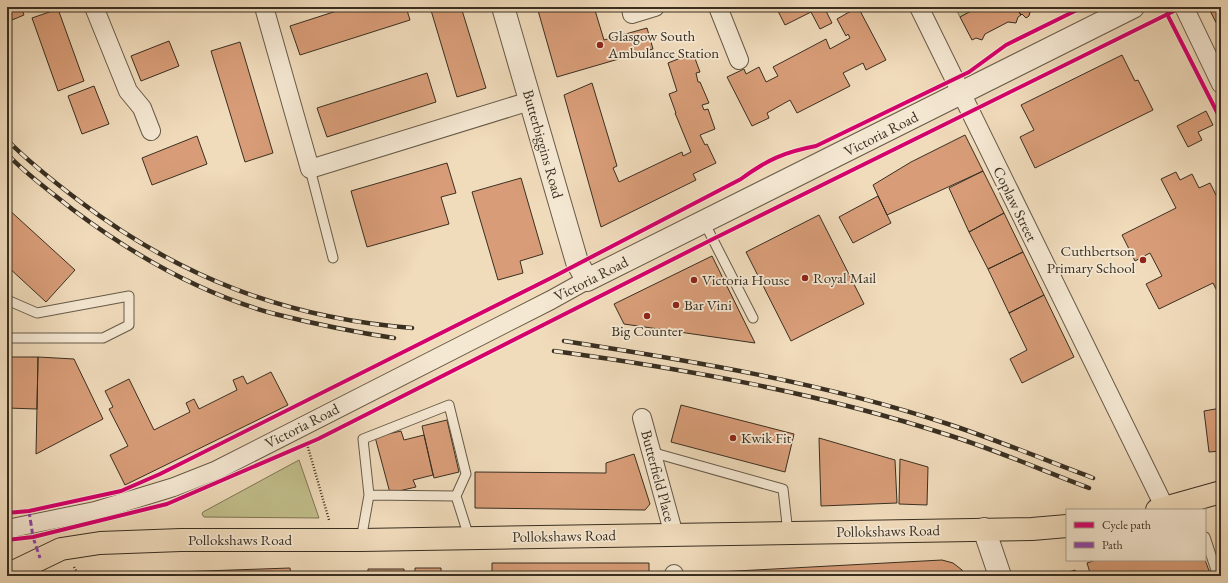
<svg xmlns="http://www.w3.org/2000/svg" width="1228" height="583" font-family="'EB Garamond',serif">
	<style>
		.green { fill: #c1be8b; stroke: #7d7656 }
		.building { fill: #d89d78; stroke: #392f21 }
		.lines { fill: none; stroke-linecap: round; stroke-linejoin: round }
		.service-casing { stroke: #675a48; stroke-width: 11 }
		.minor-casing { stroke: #675a48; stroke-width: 20 }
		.tertiary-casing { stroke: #675a48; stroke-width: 24 }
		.primary-casing { stroke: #392f21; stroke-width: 24 }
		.path { stroke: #392f21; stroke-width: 2.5; stroke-dasharray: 1 2; stroke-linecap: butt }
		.service { stroke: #f5e8d3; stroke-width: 9 }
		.minor { stroke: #f5e8d3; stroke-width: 18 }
		.tertiary { stroke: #f5e8d3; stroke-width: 22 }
		.primary { stroke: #f0dbbb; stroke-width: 22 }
		.rail-casing { stroke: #392f21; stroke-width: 4.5 }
		.rail { stroke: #f5e8d3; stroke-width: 3; stroke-dasharray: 9; stroke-linecap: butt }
		.quiet { stroke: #8e44ad; stroke-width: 3; stroke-dasharray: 6 3; stroke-linecap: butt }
		.cycleway-casing { stroke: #f5e8d3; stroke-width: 6 }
		.cycleway { stroke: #d6006c; stroke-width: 4 }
		.poi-dot { fill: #8f2418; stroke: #f5e8d3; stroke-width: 1.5 }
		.labels { text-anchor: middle; stroke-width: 3.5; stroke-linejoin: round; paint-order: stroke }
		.poi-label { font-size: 15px; fill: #392f21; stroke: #f5e8d3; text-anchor: start }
		.street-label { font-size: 15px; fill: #392f21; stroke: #f5e8d3 }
	</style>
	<rect width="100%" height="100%" fill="#f0dbbb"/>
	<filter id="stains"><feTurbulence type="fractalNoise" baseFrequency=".005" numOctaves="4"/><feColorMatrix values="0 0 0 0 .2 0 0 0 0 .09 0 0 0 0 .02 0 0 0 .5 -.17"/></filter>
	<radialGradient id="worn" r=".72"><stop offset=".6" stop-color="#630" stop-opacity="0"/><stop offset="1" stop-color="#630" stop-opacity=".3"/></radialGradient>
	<path class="green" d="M 955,7 L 971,7 L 973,10 L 960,17 Z
		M 299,460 L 319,518 L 204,517 L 202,514 L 203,512 Z"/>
	<path class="building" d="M 7,7 L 21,7 L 24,15 L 7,22 Z
		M 349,7 L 406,7 L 410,20 L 300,55 L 290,26 Z
		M 430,7 L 461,7 L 486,88 L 457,97 Z
		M 537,7 L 594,7 L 604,40 L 647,28 L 653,49 L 557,77 Z
		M 776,7 L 824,7 L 832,23 L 820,29 L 811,12 L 785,25 Z
		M 858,7 L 886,60 L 866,70 L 863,63 L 843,73 L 850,86 L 797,113 L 790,100 L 767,113 L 769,118 L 752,126 L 727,77 L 744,69 L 746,74 L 759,67 L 766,82 L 778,76 L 773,67 L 826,39 L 830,49 L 850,38 L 848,34 L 846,36 L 837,19 Z
		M 971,7 L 1016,7 L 1021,15 L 1018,17 L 1016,23 L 1008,22 L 985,34 L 982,40 L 976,38 L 972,40 L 960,17 L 973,10 Z
		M 1016,7 L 1039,7 L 1030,12 L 1029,16 L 1026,18 L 1022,14 L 1021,15 Z
		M 1208,7 L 1221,7 L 1221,32 Z
		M 58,9 L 84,81 L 58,91 L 32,18 Z
		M 169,41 L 179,66 L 141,81 L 131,56 Z
		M 240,42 L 273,153 L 245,162 L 211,51 Z
		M 693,53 L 700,72 L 696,73 L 698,82 L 700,82 L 709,103 L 702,105 L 704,110 L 708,109 L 715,129 L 700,135 L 705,145 L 707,144 L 716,163 L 693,174 L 696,180 L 601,227 L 564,95 L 592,83 L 617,166 L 613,168 L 619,182 L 682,152 L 683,156 L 691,152 L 675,113 L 676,113 L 669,94 L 677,91 L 668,63 Z
		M 1122,55 L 1135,81 L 1138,80 L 1153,110 L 1035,168 L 1020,137 L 1034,130 L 1021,105 Z
		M 427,73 L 436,102 L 327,137 L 317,108 Z
		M 94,86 L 109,124 L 82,134 L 68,96 Z
		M 1206,111 L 1213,125 L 1198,132 L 1202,140 L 1188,147 L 1177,126 Z
		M 965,135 L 983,171 L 887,215 L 873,185 L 911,162 Z
		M 197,136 L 207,164 L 152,185 L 142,158 Z
		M 447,163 L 456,193 L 441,197 L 449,224 L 367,247 L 351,191 Z
		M 983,171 L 1004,213 L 969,232 L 949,188 Z
		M 1176,172 L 1180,180 L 1192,174 L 1199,188 L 1210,183 L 1221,205 L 1221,299 L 1213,283 L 1159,309 L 1146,284 L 1162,276 L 1150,253 L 1135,261 L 1122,235 L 1176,208 L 1161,179 Z
		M 521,178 L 543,254 L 520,261 L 523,273 L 498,280 L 472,192 Z
		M 878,196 L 891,223 L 853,243 L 839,217 Z
		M 7,208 L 75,270 L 46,302 L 7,266 Z
		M 1004,213 L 1023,252 L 988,269 L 969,232 Z
		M 819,215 L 864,304 L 791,341 L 746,252 Z
		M 1023,252 L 1044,295 L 1009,313 L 988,269 Z
		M 712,256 L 755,343 L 624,324 L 614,304 Z
		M 1044,295 L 1074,357 L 1022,383 L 1010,359 L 1027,350 L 1009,313 Z
		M 7,357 L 38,357 L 37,409 L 7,408 Z
		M 38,357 L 74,359 L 103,419 L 36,454 Z
		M 271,372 L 288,405 L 125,485 L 110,455 L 128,446 L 109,409 L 113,407 L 105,391 L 129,379 L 154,430 L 190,412 L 186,403 L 194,399 L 199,409 L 237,390 L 233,380 L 243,376 L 247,384 Z
		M 681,405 L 794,434 L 785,472 L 671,442 Z
		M 1221,408 L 1221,451 L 1209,452 L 1204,411 Z
		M 447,420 L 459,472 L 434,478 L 422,426 Z
		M 401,431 L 404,440 L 424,435 L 433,475 L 413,480 L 416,487 L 390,493 L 375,437 Z
		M 819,438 L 895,460 L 897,503 L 821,506 Z
		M 634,454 L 650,504 L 645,510 L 475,508 L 475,472 L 606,473 L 606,463 Z
		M 900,459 L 928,467 L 927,505 L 899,504 Z
		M 942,560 L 953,563 L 962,570 L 964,576 L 699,576 L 699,573 Z
		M 1096,560 L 1205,560 L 1211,576 L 1091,576 L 1087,563 Z
		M 492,563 L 649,563 L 649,576 L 492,576 Z
		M 290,568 L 291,576 L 117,576 L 118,574 Z
		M 415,568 L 441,568 L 441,576 L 415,576 Z
		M 368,569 L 404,569 L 404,576 L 357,576 L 368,574 Z
		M 1075,570 L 1077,576 L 1057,576 Z"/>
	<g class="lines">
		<defs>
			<path id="service" d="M 310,169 L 333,258
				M 704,222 L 753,318
				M 7,300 L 37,313 L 129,296 L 129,325 L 103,338 L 7,338
				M 651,452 L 783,489 L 788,533
				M 369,495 L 363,439 L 449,405 L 466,474 L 456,496
				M 1205,537 L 1218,576
				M 361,540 L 369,495 L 456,496 L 469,537"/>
			<path id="minor" d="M 94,7 L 128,91 L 142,108 L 151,131
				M 264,7 L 310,169 L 530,101
				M 631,7 L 632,14 L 655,7
				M 718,7 L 739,60
				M 919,7 L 1165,508
				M 1184,7 L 1221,84
				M 642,418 L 674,535
				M 7,529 L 95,511 L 174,487 L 217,470 L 551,300 L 587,280
				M 674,574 L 674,576"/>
			<path id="tertiary" d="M 503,7 L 577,262 L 587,280 L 1133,7
				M 984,529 L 1000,576"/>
			<path id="primary" d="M 1157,510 L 1221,492
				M 7,575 L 61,549 L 100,543 L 181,540 L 361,540 L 1032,529 L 1067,526"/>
		</defs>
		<use href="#service" class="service-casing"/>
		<use href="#minor" class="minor-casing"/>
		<use href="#tertiary" class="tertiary-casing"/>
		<use href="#primary" class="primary-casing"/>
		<path class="path" d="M 307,444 L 329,520
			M 74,567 L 79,576"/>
		<use href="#service" class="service"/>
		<use href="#minor" class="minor"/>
		<use href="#tertiary" class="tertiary"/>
		<use href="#primary" class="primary"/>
		<defs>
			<path id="rail" d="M 7,140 C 29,162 53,181 78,200 C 179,277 285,318 412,328
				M 7,154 C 27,175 50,191 72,209 C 133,255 201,294 275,314 C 315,324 354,332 394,338
				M 564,341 C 693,361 824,383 948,424 C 997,440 1045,460 1093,478
				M 554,351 C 686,369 818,393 945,434 C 994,449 1041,470 1089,488"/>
		</defs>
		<use href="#rail" class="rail-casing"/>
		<use href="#rail" class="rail"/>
		<path class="quiet" d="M 29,511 L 33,537 L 40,558"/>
		<defs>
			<path id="cycleway" d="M 1167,14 L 1221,120
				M 7,513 L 29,511 L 121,491 L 160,474 L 553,277 L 741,179 C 767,160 784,152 816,146 L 969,72 L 1006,45 L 1083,7
				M 7,540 L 33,537 L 167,504 L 318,439 L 713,239 L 1182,7"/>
		</defs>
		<use href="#cycleway" class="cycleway-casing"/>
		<use href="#cycleway" class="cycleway"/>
	</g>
	<g class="poi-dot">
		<circle cx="600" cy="45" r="4"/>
		<circle cx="1143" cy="260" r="4"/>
		<circle cx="805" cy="278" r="4"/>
		<circle cx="694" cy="280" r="4"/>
		<circle cx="676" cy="305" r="4"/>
		<circle cx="647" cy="316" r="4"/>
		<circle cx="733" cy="438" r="4"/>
	</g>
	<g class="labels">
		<g class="poi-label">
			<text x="608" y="41">Glasgow South<tspan x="608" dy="17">Ambulance Station</tspan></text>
			<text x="1135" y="256" text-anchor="end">Cuthbertson<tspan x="1135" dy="17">Primary School</tspan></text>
			<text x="813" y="283">Royal Mail</text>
			<text x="702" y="285">Victoria House</text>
			<text x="684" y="310">Bar Vini</text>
			<text x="647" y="336" text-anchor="middle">Big Counter</text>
			<text x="741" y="443">Kwik Fit</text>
		</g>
		<g class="street-label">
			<text transform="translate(881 134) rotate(-27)" y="5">Victoria Road</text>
			<text transform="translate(543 144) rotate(74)" y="5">Butterbiggins Road</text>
			<text transform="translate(1015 204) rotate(64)" y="5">Coplaw Street</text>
			<text transform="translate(591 279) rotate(-27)" y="5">Victoria Road</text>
			<text transform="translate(302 426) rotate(-27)" y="5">Victoria Road</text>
			<text transform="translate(658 476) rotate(75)" y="5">Butterfield Place</text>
			<text transform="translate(888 531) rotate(-1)" y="5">Pollokshaws Road</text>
			<text transform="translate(564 536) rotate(-1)" y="5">Pollokshaws Road</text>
			<text x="240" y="545">Pollokshaws Road</text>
		</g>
	</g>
	<rect width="1228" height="583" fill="none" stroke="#f0dbbb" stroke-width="24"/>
	<rect x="8" y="8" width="1212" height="567" fill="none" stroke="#392f21" stroke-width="2"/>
	<rect x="12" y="12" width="1204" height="559" fill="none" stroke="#392f21"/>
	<rect x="1066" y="509" width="140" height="52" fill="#f5e8d3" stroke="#aa9e8c"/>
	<rect x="1074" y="522" width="20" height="6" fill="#d6006c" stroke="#aa9e8c"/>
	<text x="1102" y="529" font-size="12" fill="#392f21">Cycle path</text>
	<rect x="1074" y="542" width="20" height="6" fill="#8e44ad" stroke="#aa9e8c"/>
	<text x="1102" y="549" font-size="12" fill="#392f21">Path</text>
	<rect width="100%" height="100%" filter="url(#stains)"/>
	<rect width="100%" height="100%" fill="url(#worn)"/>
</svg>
